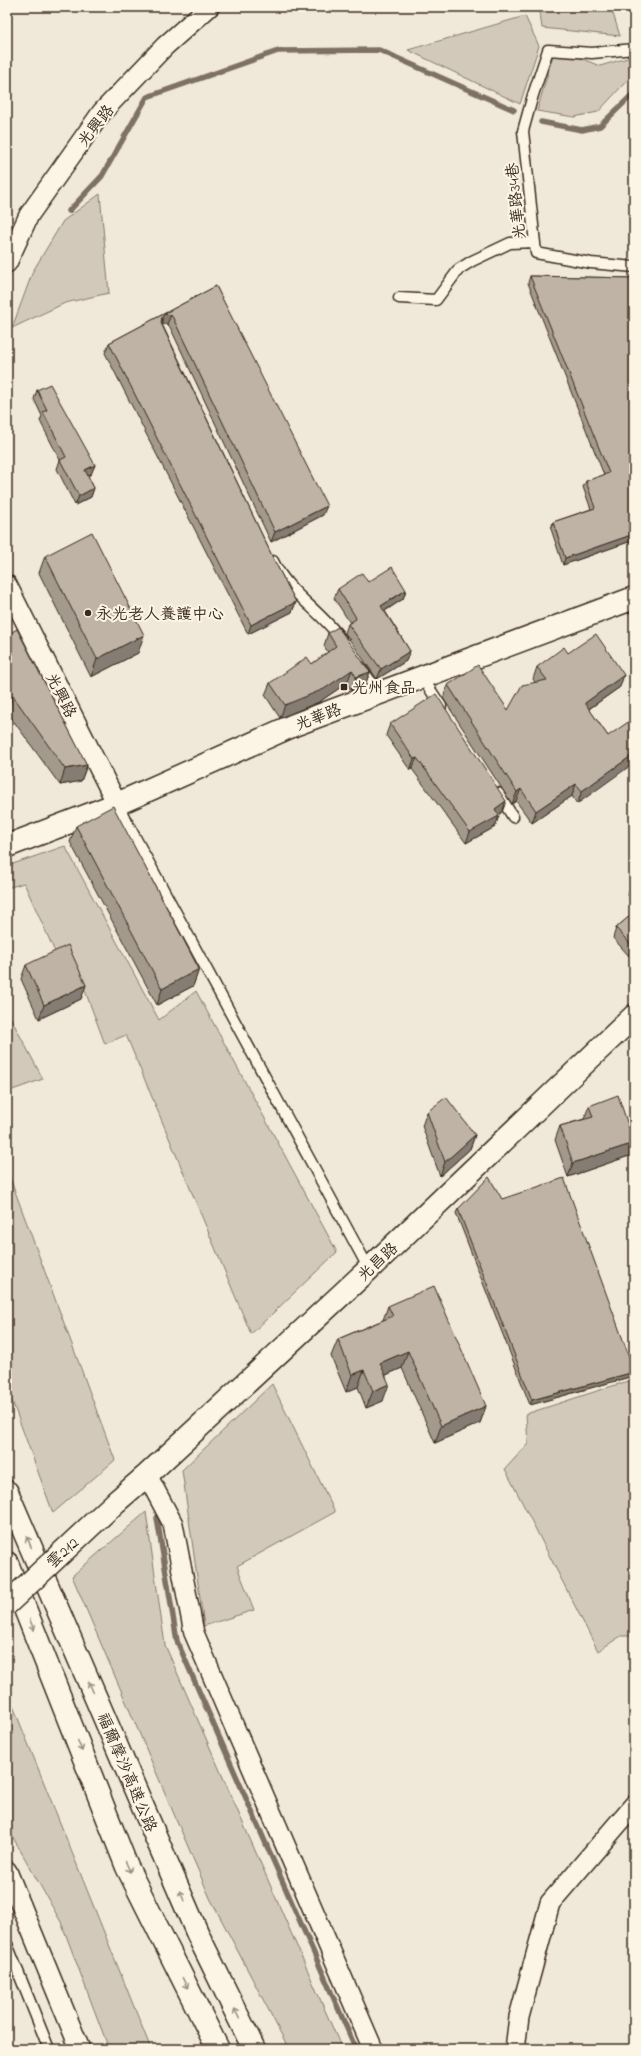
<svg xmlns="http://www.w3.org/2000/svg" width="641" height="2056" font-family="'Indie Flower','LXGW WenKai TC',sans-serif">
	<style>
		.green { fill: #d2c9ba; stroke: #867a6c }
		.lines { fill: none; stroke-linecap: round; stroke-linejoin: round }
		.stream { stroke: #7e7163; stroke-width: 5.5 }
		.service-casing { stroke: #3b2a1e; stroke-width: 13 }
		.minor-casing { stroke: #3b2a1e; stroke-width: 22 }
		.tertiary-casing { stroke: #3b2a1e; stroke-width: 25 }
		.motorway-casing { stroke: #3b2a1e; stroke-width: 25 }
		.service { stroke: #fcf5e5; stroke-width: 10 }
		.minor { stroke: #fcf5e5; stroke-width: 19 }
		.tertiary { stroke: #fcf5e5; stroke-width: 22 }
		.motorway { stroke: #fcf5e5; stroke-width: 22 }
		.tertiary-bridge-casing { stroke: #3b2a1e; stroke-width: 25; stroke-linecap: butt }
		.tertiary-bridge { stroke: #fcf5e5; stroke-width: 22 }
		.wall { fill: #a39a8d; stroke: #3b2a1e }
		.shaded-wall { fill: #857d73; stroke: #3b2a1e }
		.building { fill: #beb3a4; stroke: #3b2a1e }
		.oneway { stroke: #9c9082 }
		.poi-dot { fill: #3b2a1e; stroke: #fcf5e5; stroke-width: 1.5 }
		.labels { text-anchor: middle; stroke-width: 4; stroke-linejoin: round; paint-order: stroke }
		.street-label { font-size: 16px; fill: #3b2a1e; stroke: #fcf5e5 }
		.poi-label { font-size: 16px; fill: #3b2a1e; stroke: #fcf5e5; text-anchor: start }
	</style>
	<rect width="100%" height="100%" fill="#f0e9d9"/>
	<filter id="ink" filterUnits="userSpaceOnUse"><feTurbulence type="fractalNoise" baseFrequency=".025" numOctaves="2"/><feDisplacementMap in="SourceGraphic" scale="8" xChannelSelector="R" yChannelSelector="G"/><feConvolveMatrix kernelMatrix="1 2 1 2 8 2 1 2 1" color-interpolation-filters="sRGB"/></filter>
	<g filter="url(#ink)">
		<path class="green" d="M 539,7 L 611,7 L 620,36 L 542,28 Z
			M 525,16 L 539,46 L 520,104 L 408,50 Z
			M 570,54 L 600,66 L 634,56 L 634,73 L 598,112 L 574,117 L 537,111 L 553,55 Z
			M 100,194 L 109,293 L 65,303 L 12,328 L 33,271 L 63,221 Z
			M 65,846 L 159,1020 L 196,991 L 337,1252 L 251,1334 L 126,1035 L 105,1044 L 69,948 L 55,952 L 24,883 L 7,888 L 7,866 Z
			M 7,1011 L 43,1079 L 7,1092 Z
			M 7,1170 L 115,1460 L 53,1513 L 7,1387 Z
			M 634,1379 L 634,1636 L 621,1636 L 598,1651 L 505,1469 L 528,1444 L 526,1414 Z
			M 272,1384 L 335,1512 L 237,1566 L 254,1610 L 204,1626 L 182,1470 Z
			M 146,1512 L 165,1645 L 342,2049 L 289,2049 L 210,1898 L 72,1576 Z
			M 7,1691 L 151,2049 L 109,2049 L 61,1922 L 7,1827 Z"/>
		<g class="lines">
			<path class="stream" d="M 541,122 L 582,130 L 600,126 L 634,93
				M 69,211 L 102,176 L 147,97 L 278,51 L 379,50 L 514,110
				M 157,1518 L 177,1641 L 356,2049"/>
			<defs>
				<path id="service" d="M 634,49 L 592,53 L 548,50 L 533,95 L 523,131 L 536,253 L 591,263 L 634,267
					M 399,298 L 436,300 L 459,269 L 472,261 L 510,243 L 535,242
					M 273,561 C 288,593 321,611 341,639
					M 360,667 L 379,693
					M 422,677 L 441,706
					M 498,793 L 513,817
					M 117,804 L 369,1269
					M 7,1944 L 49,2049"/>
				<path id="minor" d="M 7,263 L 29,215 L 102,112 L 165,46 L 209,7
					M 7,585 L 117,804
					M 147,1475 L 173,1524 L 194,1633 L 373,2049
					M 7,1871 L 80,2049
					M 515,2049 L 519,2017 L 550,1903 L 634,1805"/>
				<path id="tertiary" d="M 7,846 L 117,804 L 294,725 L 634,598
					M 117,1501 L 147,1475 L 369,1269 L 634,1016"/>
				<path id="motorway" d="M 7,1492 L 199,1937 L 254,2049
					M 7,1563 L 127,1867 L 218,2049"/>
			</defs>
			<use href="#service" class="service-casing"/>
			<use href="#minor" class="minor-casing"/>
			<use href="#tertiary" class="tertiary-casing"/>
			<use href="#motorway" class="motorway-casing"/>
			<use href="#service" class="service"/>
			<use href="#minor" class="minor"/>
			<use href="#tertiary" class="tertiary"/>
			<use href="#motorway" class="motorway"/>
			<defs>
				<path id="tertiary-bridge" d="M 7,1604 L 117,1501"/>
			</defs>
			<use href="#tertiary-bridge" class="tertiary-bridge-casing"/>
			<use href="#tertiary-bridge" class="tertiary-bridge"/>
		</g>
		<path class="wall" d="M 530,276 L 634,278 L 634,540 L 563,565 L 551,529 L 553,522 L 591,509 L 583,487 L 586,481 L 604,475 L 528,283 Z
			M 216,286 L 323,515 L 271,542 L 170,327 L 167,324 L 162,324 L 274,560 L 296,602 L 292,612 L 248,634 L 105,353 L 109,343 Z
			M 37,390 L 95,465 L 91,474 L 88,476 L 94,488 L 91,497 L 75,505 L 57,469 L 60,460 L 40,421 L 42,416 L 34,399 Z
			M 45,556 L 138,653 L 91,677 L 39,573 Z
			M 368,582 L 406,590 L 403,599 L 385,611 L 410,651 L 406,661 L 377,679 L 345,633 L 348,624 L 350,623 L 334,598 L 338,589 Z
			M 328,633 L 370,672 L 365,685 L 351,690 L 347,683 L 319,702 L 280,718 L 265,695 L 270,683 L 312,664 L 328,652 L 324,646 Z
			M 7,635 L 87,765 L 81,781 L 60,785 L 7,712 Z
			M 568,653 L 620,687 L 589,709 L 608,736 L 577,804 L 572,796 L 532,823 L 516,801 L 512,804 L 443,698 L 448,685 L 508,710 L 535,682 L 533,679 L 537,667 Z
			M 390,724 L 506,801 L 502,812 L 499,814 L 495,827 L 466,843 L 412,769 L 410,770 L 386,735 Z
			M 76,826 L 199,969 L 193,986 L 157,1005 L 70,842 Z
			M 634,883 L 634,902 L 628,895 L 631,886 Z
			M 634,912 L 634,951 L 629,956 L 613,938 L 616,928 Z
			M 26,965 L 86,985 L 81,999 L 39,1019 L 21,979 Z
			M 589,1106 L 629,1156 L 568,1177 L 555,1140 L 560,1126 L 584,1119 Z
			M 427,1112 L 475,1135 L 470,1149 L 440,1176 L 422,1126 Z
			M 458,1209 L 633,1376 L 530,1405 L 456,1213 Z
			M 388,1306 L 486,1406 L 480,1423 L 435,1443 L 402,1368 L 386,1375 L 383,1401 L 366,1408 L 358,1387 L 346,1392 L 331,1356 L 338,1339 L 383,1320 Z"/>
		<path class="shaded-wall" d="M 165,314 L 171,315 L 167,324 L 162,324 L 162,317 Z
			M 95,465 L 91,474 L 82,479 L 85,470 Z
			M 94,488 L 91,497 L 75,505 L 79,496 Z
			M 327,506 L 323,515 L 271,542 L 275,532 Z
			M 634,534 L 634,540 L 563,565 L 565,558 Z
			M 406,590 L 403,599 L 378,615 L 381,606 Z
			M 296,602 L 292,612 L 248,634 L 251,625 Z
			M 144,635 L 138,653 L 91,677 L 97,659 Z
			M 410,651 L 406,661 L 377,679 L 381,669 Z
			M 352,670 L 347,683 L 319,702 L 280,718 L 285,705 Z
			M 370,672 L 365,685 L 351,690 L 356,677 Z
			M 624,675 L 620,687 L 580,715 L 585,703 Z
			M 13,696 L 7,712 L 7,700 Z
			M 634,754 L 634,763 L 577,804 L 582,791 Z
			M 417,758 L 412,769 L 410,770 L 414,759 Z
			M 87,765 L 81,781 L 60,785 L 65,769 Z
			M 576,784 L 572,796 L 532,823 L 536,811 Z
			M 521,789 L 516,801 L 512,804 L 517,792 Z
			M 506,801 L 502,812 L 493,819 L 499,816 L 495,827 L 466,843 L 470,832 L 495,809 Z
			M 634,945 L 634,951 L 629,956 L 632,946 Z
			M 199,969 L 193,986 L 157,1005 L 162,989 Z
			M 86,985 L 81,999 L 39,1019 L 44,1005 Z
			M 475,1135 L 470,1149 L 440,1176 L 445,1162 Z
			M 634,1143 L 629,1156 L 568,1177 L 573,1163 Z
			M 408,1351 L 402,1368 L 374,1380 L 380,1363 Z
			M 364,1370 L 358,1387 L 346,1392 L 352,1375 Z
			M 634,1372 L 633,1376 L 530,1405 L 532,1400 Z
			M 389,1384 L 383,1401 L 366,1408 L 373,1391 Z
			M 486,1406 L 480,1423 L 435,1443 L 441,1426 Z"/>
		<path class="building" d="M 530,276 L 634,278 L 634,534 L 565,558 L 553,522 L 595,508 L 586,481 L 609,473 Z
			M 216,286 L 327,506 L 275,532 L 173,318 L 171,315 L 165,314 L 162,317 L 161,323 L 274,560 L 296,602 L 251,625 L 109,343 Z
			M 50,384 L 95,465 L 85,470 L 94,488 L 79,496 L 60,460 L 66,457 L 43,412 L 47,410 L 37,390 Z
			M 92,532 L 144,635 L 97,659 L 45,556 Z
			M 392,567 L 406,590 L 381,606 L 410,651 L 381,669 L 348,624 L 356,619 L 355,616 L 338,589 L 362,573 L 368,582 Z
			M 338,627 L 370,672 L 356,677 L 352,670 L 324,689 L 285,705 L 270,683 L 307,657 L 312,664 L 336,646 L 328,633 Z
			M 17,629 L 87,765 L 65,769 L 13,696 L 7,700 L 7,635 Z
			M 596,634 L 624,675 L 585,703 L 608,736 L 634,718 L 634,754 L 582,791 L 576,784 L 536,811 L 521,789 L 517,792 L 448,685 L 478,665 L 508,710 L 522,685 L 547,680 L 537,667 L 564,647 L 568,653 Z
			M 436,694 L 506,801 L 495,809 L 499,816 L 470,832 L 417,758 L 414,759 L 390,724 Z
			M 113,806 L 199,969 L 162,989 L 76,826 Z
			M 634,883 L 634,889 L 631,886 Z
			M 634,912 L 634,945 L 632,946 L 616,928 Z
			M 68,945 L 86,985 L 44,1005 L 26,965 Z
			M 618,1095 L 634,1143 L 573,1163 L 560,1126 L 593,1117 L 589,1106 Z
			M 446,1097 L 475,1135 L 445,1162 L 427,1112 Z
			M 489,1177 L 502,1199 L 564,1178 L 634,1370 L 634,1372 L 532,1400 L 458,1209 Z
			M 434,1286 L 486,1406 L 441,1426 L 408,1351 L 380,1363 L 389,1384 L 373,1391 L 364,1370 L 352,1375 L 338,1339 L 393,1316 L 388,1306 Z"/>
		<defs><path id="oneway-shaft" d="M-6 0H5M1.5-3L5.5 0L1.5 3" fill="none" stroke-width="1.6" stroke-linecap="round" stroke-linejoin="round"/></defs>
		<g class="oneway">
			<use href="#oneway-shaft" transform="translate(29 1542) rotate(-113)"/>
			<use href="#oneway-shaft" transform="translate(32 1625) rotate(68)"/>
			<use href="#oneway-shaft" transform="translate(91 1687) rotate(-113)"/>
			<use href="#oneway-shaft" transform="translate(80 1746) rotate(68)"/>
			<use href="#oneway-shaft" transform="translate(128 1867) rotate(66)"/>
			<use href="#oneway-shaft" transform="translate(182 1896) rotate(-113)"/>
			<use href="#oneway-shaft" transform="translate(185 1983) rotate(63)"/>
			<use href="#oneway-shaft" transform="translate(237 2014) rotate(-116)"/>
		</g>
	</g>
	<g class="poi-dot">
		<circle cx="88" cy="613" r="4"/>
		<rect x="340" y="683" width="8" height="8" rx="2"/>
	</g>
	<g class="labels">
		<g class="street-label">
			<text transform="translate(95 125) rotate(-52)" y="6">光興路</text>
			<text transform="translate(515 201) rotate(-96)" y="6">光華路34巷</text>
			<text transform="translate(62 695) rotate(63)" y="6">光興路</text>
			<text transform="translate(318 716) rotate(-21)" y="6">光華路</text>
			<text transform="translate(377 1261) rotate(-43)" y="6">光昌路</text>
			<text transform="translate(62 1552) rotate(-43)" y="6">雲212</text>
			<text transform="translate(128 1772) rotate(67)" y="6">福爾摩沙高速公路</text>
		</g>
		<g class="poi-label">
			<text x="96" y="619">永光老人養護中心</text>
			<text x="352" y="693">光州食品</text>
		</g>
	</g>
	<rect width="641" height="2056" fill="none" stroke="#fcf5e5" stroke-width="24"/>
	<rect x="12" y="12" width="617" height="2032" fill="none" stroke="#3b2a1e" stroke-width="1.5" filter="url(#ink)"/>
</svg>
